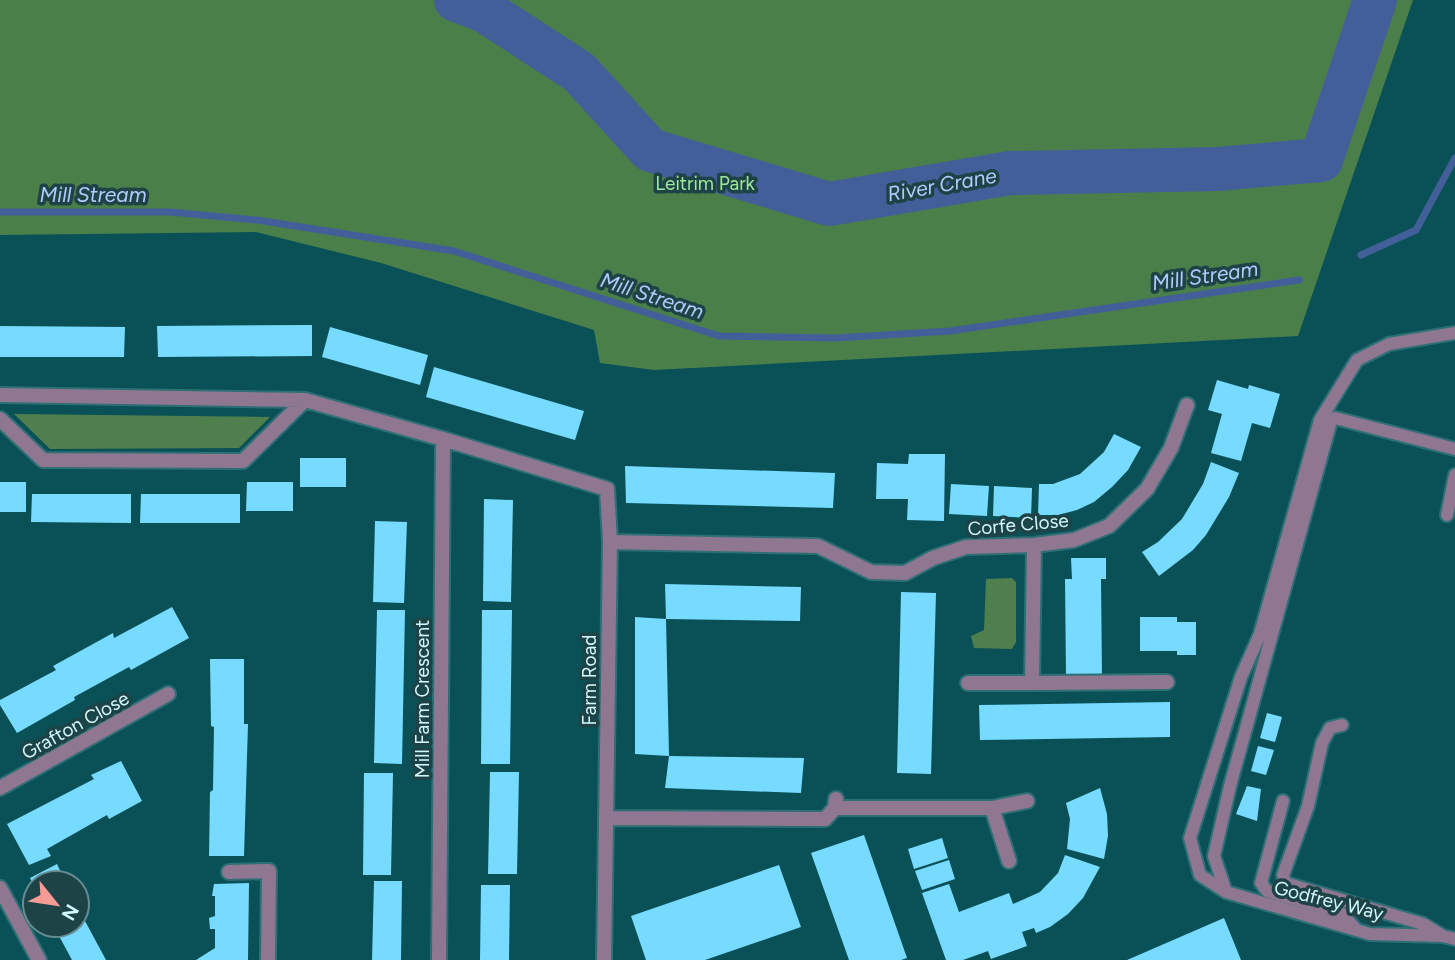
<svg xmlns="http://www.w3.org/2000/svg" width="1455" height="960" font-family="Figtree,sans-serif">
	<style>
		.green { fill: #4f7f4d }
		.forest { fill: #4b7f4a }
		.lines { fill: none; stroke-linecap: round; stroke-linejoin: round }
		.stream { stroke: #435f99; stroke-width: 7 }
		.river { stroke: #435f99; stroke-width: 44 }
		.building { fill: #76dbff }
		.service-casing { stroke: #2e6f75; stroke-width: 16 }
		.minor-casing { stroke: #2e6f75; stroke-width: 18 }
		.service { stroke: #8f7791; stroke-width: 12 }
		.minor { stroke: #8f7791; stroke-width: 14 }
		.labels { text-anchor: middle; stroke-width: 7; stroke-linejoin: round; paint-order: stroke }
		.park-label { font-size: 19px; fill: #9fe99c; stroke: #1e4347 }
		.street-label { font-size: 19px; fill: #d0f9fd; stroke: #1e4347 }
		.water-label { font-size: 21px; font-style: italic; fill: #b0cbfd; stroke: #1e4347 }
	</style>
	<rect width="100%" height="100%" fill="#0a5157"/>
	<path class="green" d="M 14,414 L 270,417 L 239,448 L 50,449 Z
		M 1012,578 L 1016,582 L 1016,642 L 1012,649 L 974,648 L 971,636 L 984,630 L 986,579 Z"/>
	<path class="forest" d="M 0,0 L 1413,0 L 1298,336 L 654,370 L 600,363 L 594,330 L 381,263 L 256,232 L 0,235 Z"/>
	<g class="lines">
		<path class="stream" d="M 0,212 L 170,212 L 257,220 L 454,251 L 719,336 L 835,338 L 950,331 L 1299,280
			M 1361,255 L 1416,230 L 1455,158"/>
		<path class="river" d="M 456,0 L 485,11 L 579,72 L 650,150 L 829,204 L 1010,173 L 1218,169 L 1321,160 L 1375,0"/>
	</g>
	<path class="building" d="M 312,325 L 312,356 L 158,357 L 157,326 Z
		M 0,326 L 125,327 L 124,357 L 0,357 Z
		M 330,327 L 428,355 L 420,385 L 322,357 Z
		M 434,367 L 584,411 L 575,440 L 426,397 Z
		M 1217,380 L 1248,389 L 1249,385 L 1280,394 L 1270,428 L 1252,423 L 1241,461 L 1211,453 L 1222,414 L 1208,410 Z
		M 1114,434 L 1141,447 L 1128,470 L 1112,487 L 1094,502 L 1077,510 L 1058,515 L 1038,515 L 1039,484 L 1053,484 L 1080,474 L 1104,452 Z
		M 909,454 L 945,454 L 944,521 L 907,520 L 908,499 L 876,499 L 877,463 L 908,464 Z
		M 300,458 L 346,458 L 346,487 L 300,487 Z
		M 1211,462 L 1239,473 L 1229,497 L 1206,535 L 1193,550 L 1159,576 L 1142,552 L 1158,542 L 1182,519 L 1203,484 Z
		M 625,466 L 835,473 L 833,508 L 626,503 Z
		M 0,482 L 26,482 L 26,512 L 0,512 Z
		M 247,482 L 293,482 L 293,511 L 246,511 Z
		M 951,484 L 989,486 L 987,516 L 949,514 Z
		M 994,486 L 1032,488 L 1031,518 L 993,516 Z
		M 32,494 L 131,494 L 131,523 L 31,522 Z
		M 141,494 L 240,494 L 240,523 L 140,523 Z
		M 484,499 L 513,500 L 511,602 L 483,601 Z
		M 375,521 L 407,522 L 404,603 L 373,602 Z
		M 1071,558 L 1106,558 L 1106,579 L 1101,579 L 1102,678 L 1066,678 L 1065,579 L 1072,579 Z
		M 665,584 L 801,587 L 800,621 L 666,619 Z
		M 901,592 L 936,593 L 931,774 L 897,773 Z
		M 172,607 L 189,638 L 131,670 L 129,667 L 74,697 L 75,700 L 17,733 L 0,705 L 0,700 L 56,670 L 53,666 L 113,633 L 114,638 Z
		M 377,610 L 405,610 L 402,764 L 374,763 Z
		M 482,610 L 512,610 L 510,764 L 481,764 Z
		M 635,617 L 666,619 L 669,756 L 635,754 Z
		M 1140,617 L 1177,617 L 1177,622 L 1196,622 L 1196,655 L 1177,655 L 1177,651 L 1140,651 Z
		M 210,659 L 244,659 L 244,724 L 248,724 L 244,856 L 209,856 L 210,792 L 213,790 L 214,727 L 211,726 Z
		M 1170,702 L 1170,737 L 980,740 L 979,705 Z
		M 1267,713 L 1282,717 L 1275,742 L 1260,738 Z
		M 1258,746 L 1274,750 L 1266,775 L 1251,771 Z
		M 669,756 L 804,758 L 801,793 L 665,788 Z
		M 121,761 L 142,801 L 109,819 L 107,815 L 47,849 L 51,856 L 29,865 L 7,824 L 94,779 L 91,775 Z
		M 490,772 L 519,772 L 517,874 L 488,874 Z
		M 364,773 L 393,773 L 391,875 L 363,875 Z
		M 1247,786 L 1261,789 L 1257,821 L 1236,814 Z
		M 1100,788 L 1107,814 L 1108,836 L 1104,859 L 1067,849 L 1070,819 L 1066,803 Z
		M 864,835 L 907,958 L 901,960 L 849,960 L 811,853 Z
		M 942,838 L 948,858 L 914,869 L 908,849 Z
		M 1065,855 L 1100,867 L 1083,898 L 1068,914 L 1050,927 L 1036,933 L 1034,928 L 1022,932 L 1027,946 L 991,959 L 988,951 L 963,960 L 946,960 L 922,893 L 949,884 L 959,912 L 1009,893 L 1013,904 L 1040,892 L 1058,873 Z
		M 949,860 L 955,879 L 922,890 L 915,871 Z
		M 57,864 L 66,883 L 35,883 L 35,888 L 30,878 Z
		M 779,865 L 801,927 L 705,960 L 646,960 L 631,916 Z
		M 374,881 L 402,881 L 401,960 L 372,960 Z
		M 249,883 L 248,960 L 196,960 L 215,948 L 215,929 L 210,929 L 209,918 L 215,916 L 215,896 L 212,896 L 214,884 Z
		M 481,885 L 510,885 L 509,960 L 480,960 Z
		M 79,910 L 105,958 L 106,960 L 72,960 L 65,947 L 53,925 L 77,925 L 77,911 Z
		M 1224,918 L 1241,960 L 1127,960 Z"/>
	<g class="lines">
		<defs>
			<path id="service" d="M 1455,333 L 1389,344 L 1357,360 L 1320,420 L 1260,634 L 1241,677 L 1190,838 L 1200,875 L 1226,892 L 1370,934 L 1443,936 L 1455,939
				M 1447,515 L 1455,475
				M 1342,725 L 1330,728 L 1322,743 L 1308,806 L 1283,875 L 1285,883 L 1423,924 L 1443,936
				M 1283,801 L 1261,883 L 1267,891 L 1341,913 L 1355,928
				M 1226,892 L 1214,856 L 1230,786 L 1331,421 L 1335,418 L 1455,449"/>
			<path id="minor" d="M 0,395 L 305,400 L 443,439 L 439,960
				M 0,419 L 43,460 L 243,461 L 305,400
				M 443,439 L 607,489 L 610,542 L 604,960
				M 610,542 L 818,546 L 871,572 L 905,573 L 933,558 L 966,547 L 1034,545 L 1074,540 L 1109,526 L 1147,489 L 1171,448 L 1187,405
				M 968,683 L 1032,683 L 1034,545
				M 1032,683 L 1167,682
				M 0,788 L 168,694
				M 835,808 L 992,808 L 1009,861
				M 992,808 L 1027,801
				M 607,818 L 825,819 L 835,808 L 836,799
				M 229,872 L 269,871 L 268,960
				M 0,888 L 39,960"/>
		</defs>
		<use href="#service" class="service-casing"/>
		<use href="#minor" class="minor-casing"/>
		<use href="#service" class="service"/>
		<use href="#minor" class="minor"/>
	</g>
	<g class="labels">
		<g class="park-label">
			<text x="705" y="190">Leitrim Park</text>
		</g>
		<g class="street-label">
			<text transform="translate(1018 524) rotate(-5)" y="7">Corfe Close</text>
			<text transform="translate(589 680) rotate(-90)" y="7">Farm Road</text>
			<text transform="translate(422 699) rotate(-90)" y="7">Mill Farm Crescent</text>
			<text transform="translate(75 725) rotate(-29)" y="7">Grafton Close</text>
			<text transform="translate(1329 900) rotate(14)" y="7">Godfrey Way</text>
		</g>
		<g class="water-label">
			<text transform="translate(942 185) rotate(-10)" y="7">River Crane</text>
			<text x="93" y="202">Mill Stream</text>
			<text transform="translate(1205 276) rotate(-8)" y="7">Mill Stream</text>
			<text transform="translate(652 296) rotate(18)" y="7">Mill Stream</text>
		</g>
	</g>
	<g transform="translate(56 904) rotate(120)"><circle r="33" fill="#1e4347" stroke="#658c90" stroke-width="2"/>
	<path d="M0-5L12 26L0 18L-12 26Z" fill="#f59c96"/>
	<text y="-10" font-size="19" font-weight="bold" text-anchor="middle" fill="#d0f9fd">N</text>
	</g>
</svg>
